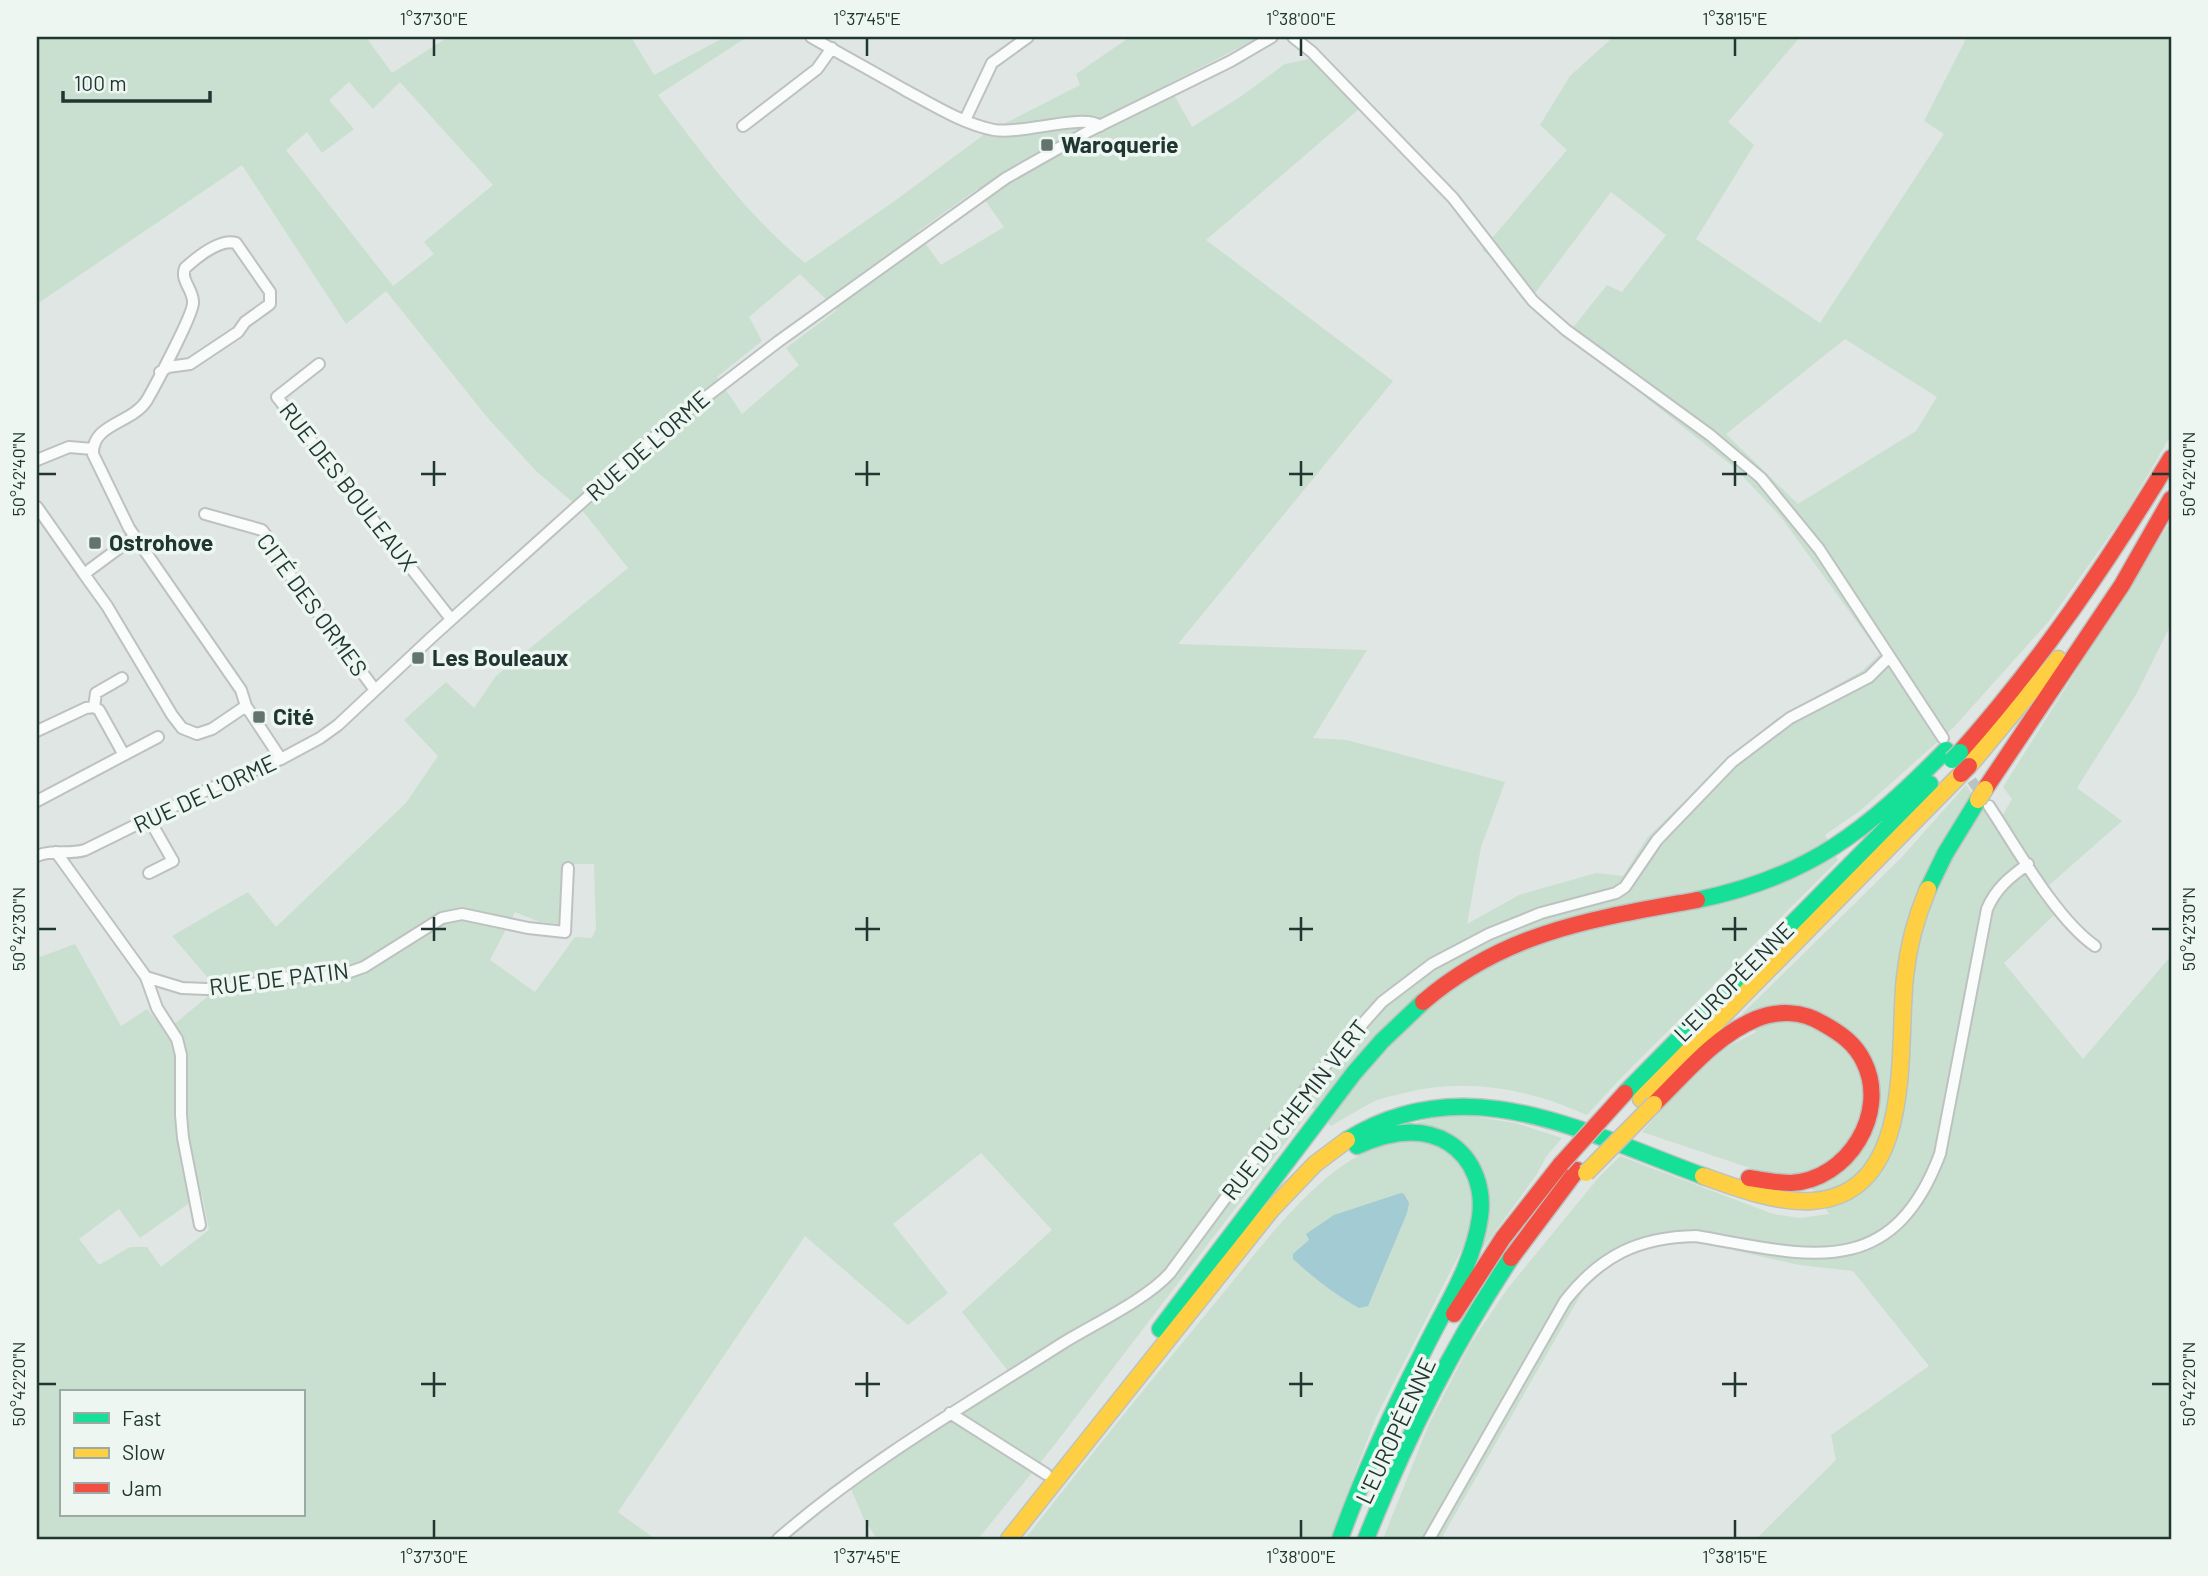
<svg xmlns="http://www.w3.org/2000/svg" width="2208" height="1576" font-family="Barlow,sans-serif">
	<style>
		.green { fill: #c9dfd0; fill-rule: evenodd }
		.water { fill: #a2cbd3 }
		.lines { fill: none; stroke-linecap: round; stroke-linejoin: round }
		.street-tunnel { stroke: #bac3bf; stroke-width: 10; stroke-dasharray: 10 5; stroke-linecap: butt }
		.street-casing { stroke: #bdc2c0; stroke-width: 14 }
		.fast-casing { stroke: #bbc3c0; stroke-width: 19 }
		.slow-casing { stroke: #bbc3c0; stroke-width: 19 }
		.jam-casing { stroke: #bbc3c0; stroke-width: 19 }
		.street { stroke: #fafbfb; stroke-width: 10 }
		.fast { stroke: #16e098; stroke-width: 16 }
		.slow { stroke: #ffcf43; stroke-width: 16 }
		.jam { stroke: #f24e42; stroke-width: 16 }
		.fast-bridge-casing { stroke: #bbc3c0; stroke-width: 19; stroke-linecap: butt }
		.slow-bridge-casing { stroke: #bbc3c0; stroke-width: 19; stroke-linecap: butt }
		.jam-bridge-casing { stroke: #bbc3c0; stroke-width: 19; stroke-linecap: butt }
		.fast-bridge { stroke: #16e098; stroke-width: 16 }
		.slow-bridge { stroke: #ffcf43; stroke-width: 16 }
		.jam-bridge { stroke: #f24e42; stroke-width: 16 }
		.ticks { fill: none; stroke: #203731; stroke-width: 2.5 }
		.poi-dot { fill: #63746f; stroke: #eef6f2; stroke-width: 2.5 }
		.labels { text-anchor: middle; stroke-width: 7; stroke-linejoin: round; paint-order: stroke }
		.poi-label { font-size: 23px; font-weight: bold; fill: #203731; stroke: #eef6f2; text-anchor: start }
		.street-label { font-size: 23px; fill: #203731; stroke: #eef6f2 }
		.neatline { fill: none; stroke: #203731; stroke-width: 2.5 }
		.ticks-label { font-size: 18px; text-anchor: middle; fill: #203731 }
	</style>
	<rect width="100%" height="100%" fill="#e0e6e3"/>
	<path class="green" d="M 37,37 L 366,37 L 392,73 L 448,37 L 631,37 L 654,75 L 725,37 L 747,37 L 658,95 C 704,156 746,214 805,263 L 896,200 L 986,133 L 1080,85 L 1076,74 L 1130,37 L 1260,37 L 1168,84 L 1192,127 L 1240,97 L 1285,64 L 1314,58 L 1359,109 L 1206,240 L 1393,381 L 1178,644 L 1367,650 L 1313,738 L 1347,740 L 1505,782 L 1481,847 L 1467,924 L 1519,895 L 1596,873 L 1623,876 L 1647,838 L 1706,780 L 1776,719 L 1862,671 L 1880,654 L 1781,517 L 1735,468 L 1567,335 L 1607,285 L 1622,292 L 1666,235 L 1611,192 L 1529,301 L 1497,261 L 1482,250 L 1567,150 L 1540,125 L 1570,76 L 1611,39 L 1610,37 L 1800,37 L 1728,122 L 1754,145 L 1696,239 L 1820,323 L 1944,134 L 1924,121 L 1967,37 L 2171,37 L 2171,435 L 2125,514 L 2049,621 L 1953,728 L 1861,810 L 1825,835 L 1838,860 L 1620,1079 L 1587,1115 C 1529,1089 1467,1077 1404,1093 C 1394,1096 1383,1097 1373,1102 C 1359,1109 1345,1118 1331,1126 L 1312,1108 L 1052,1448 L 978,1539 L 877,1539 L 864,1519 L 851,1489 L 789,1539 L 769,1539 C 844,1476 925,1423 1008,1371 L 962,1312 L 1052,1230 L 981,1153 L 893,1224 L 948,1293 L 908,1325 L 805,1236 L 618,1512 L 655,1539 L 37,1539 L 37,958 L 75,944 L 121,1026 L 147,1009 L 166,1031 L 207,997 L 209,979 L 172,936 L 248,892 L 276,927 L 406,803 L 438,756 L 404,720 L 446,682 L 474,708 L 496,676 L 628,568 L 582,510 L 536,471 L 487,417 L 386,291 L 346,324 L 242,165 L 37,304 ZM 349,82 L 373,109 L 400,82 L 493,185 L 424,242 L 434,254 L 393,286 L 286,150 L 307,132 L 322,153 L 354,129 L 329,100 ZM 977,189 L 1004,227 L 941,265 L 917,232 ZM 800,274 L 837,310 L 786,348 L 799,365 L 742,414 L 717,377 L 762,341 L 749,317 ZM 1845,339 L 1937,397 L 1916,431 L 1798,504 L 1726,434 ZM 563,864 L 594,864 L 596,929 L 592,938 L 575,937 L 535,992 L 490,960 L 515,912 L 540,922 L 560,924 ZM 202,1194 L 209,1230 L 161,1267 L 147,1247 L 130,1247 L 99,1265 L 79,1239 L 119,1209 L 140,1238 ZM 61,1392 L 303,1392 L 303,1515 L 61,1515 Z
		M 2171,521 L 2171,624 L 2137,693 L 2077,788 L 2122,821 L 2038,895 L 2054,915 L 2004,963 L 2083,1059 L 2171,956 L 2171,1539 L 1756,1539 L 1836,1460 L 1831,1435 L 1929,1366 L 1853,1271 L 1799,1265 L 1698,1242 L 1655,1246 L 1616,1261 L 1584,1289 L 1441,1539 L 1383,1539 L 1429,1424 L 1469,1346 L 1508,1288 L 1599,1177 L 1620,1156 L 1773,1214 L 1800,1218 L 1829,1214 L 1813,1190 L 1787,1175 L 1762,1172 L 1642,1132 L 1672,1098 L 1723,1049 L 1756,1032 L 1743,1013 L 1902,857 L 1966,785 L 1996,827 L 2012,799 L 2003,787 Z
		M 1471,1116 L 1515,1123 L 1562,1138 L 1546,1157 L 1537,1174 L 1481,1251 L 1464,1245 L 1376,1417 L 1330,1539 L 1025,1539 C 1086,1461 1148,1384 1211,1308 C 1250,1261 1287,1209 1335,1171 C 1356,1155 1382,1143 1408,1141 L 1418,1122 L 1438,1117 Z"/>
	<path class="water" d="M 1401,1193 L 1404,1194 L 1409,1203 L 1407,1213 L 1368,1306 L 1359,1308 C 1334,1294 1314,1278 1293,1259 L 1293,1254 L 1309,1240 L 1306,1234 L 1334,1215 Z"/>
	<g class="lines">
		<path class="street-tunnel" d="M 1963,768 L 1984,798"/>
		<defs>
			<path id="street" d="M 811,37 C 842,55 874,72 905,90 C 933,105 963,124 994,130 C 1020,135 1084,113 1100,126
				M 1293,37 L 1312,52 L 1453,198 L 1533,301 L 1566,330 L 1710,435 L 1761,478 L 1819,549 L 1943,738
				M 965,120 L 992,63 L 1028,37
				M 743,126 L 817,69 L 832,48
				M 319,364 L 277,397 L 451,619
				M 160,372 L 168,367 L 190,364 L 238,332 L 245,322 L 270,304 L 270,292 L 236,243 C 220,238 196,258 185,268 C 180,281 194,290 193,303 C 193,315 155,386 147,400 C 132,424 92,423 93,454 L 129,528 L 241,690 L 246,706 L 281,759
				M 37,460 L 69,447 L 93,449
				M 37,507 L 84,574
				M 205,514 L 262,530 L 269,539 L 276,556 L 375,690
				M 134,537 L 84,574 L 107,606 L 172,715 L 182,728 L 197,734 L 212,729 L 246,706
				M 94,707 L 96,693 L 122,678
				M 37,731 L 86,708 L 94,707 L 99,710 L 124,755
				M 37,801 L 158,737
				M 1989,806 C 2017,848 2055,918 2095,946
				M 56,852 L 146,977 L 157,1008 L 177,1039 L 181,1055 L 181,1115 L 183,1138 L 200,1225
				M 37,856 C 52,849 69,855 85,850 L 207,790 L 281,759 L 320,738 L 338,725 L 433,636 L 659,433 L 779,341 L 1006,178 L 1089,131 L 1231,61 L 1272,37
				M 149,873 L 173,861 L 149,819
				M 146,977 L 182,988 L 206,989 L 242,987 L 274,978 L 338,976 L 364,967 L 442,918 L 462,914 L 528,928 L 565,932 L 568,868
				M 950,1413 L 1046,1474
				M 778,1539 C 865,1463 966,1405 1063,1343 C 1094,1324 1147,1299 1170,1273 L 1315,1077 L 1382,1002 L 1432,964 L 1489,934 L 1541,913 L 1616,893 L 1625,887 L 1657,840 L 1732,762 L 1790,718 L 1869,677 L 1889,657
				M 1429,1539 L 1565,1301 C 1600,1256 1638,1237 1696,1236 C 1806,1255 1891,1284 1940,1154 L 1987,909 C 1996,888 2010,877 2028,864"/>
			<path id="fast" d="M 1928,889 L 1945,854 L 1978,800
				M 1697,900 C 1810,877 1867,830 1946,750
				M 1625,1093 L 1930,784
				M 1347,1140 C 1466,1065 1587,1134 1703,1176
				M 1160,1329 L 1354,1073 L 1382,1041 L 1423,1002
				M 1340,1539 C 1363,1475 1391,1414 1422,1354 C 1443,1310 1473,1267 1480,1217 C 1484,1189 1474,1159 1449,1143 C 1420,1125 1386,1133 1357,1146
				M 1366,1539 C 1405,1440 1452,1347 1511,1258"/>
			<path id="slow" d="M 1969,766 L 2058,659
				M 1641,1099 L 1961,774
				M 1703,1176 C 1737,1188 1776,1203 1812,1201 C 1916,1194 1897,1048 1905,977 C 1908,947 1916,917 1928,889
				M 1009,1539 L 1271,1210 L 1315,1164 L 1347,1140"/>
			<path id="jam" d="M 1960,752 C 2041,661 2108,562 2171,458
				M 1985,789 L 2122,585 L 2171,499
				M 1423,1002 C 1506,931 1593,919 1697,900
				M 1654,1104 C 1685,1074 1715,1036 1756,1019 C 1777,1010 1802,1011 1822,1023 C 1840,1033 1855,1043 1864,1062 C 1889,1113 1848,1180 1791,1183 C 1778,1183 1763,1180 1749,1178
				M 1511,1258 L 1577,1170
				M 1454,1314 L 1503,1238 L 1561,1164"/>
		</defs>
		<use href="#street" class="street-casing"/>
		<use href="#fast" class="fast-casing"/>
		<use href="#slow" class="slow-casing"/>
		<use href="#jam" class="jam-casing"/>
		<use href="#street" class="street"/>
		<use href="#fast" class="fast"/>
		<use href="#slow" class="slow"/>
		<use href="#jam" class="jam"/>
		<defs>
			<path id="fast-bridge" d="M 1952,760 L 1960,752"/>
			<path id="slow-bridge" d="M 1978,800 L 1985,789
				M 1586,1173 L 1654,1104"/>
			<path id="jam-bridge" d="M 1961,774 L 1969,766
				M 1561,1164 L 1625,1093"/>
		</defs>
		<use href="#fast-bridge" class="fast-bridge-casing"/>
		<use href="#slow-bridge" class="slow-bridge-casing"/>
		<use href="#jam-bridge" class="jam-bridge-casing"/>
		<use href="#fast-bridge" class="fast-bridge"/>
		<use href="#slow-bridge" class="slow-bridge"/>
		<use href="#jam-bridge" class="jam-bridge"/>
	</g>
	<path class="ticks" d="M 434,38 L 434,56M 867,38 L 867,56M 1301,38 L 1301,56M 1735,38 L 1735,56M 434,461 L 434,486M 867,461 L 867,486M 1301,461 L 1301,486M 1735,461 L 1735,486M 38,474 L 56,474M 421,474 L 446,474M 855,474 L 880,474M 1289,474 L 1313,474M 1722,474 L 1747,474M 2152,474 L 2170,474M 434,917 L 434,941M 867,917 L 867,941M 1301,917 L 1301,941M 1735,917 L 1735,941M 38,929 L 56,929M 421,929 L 446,929M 855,929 L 880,929M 1289,929 L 1313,929M 1722,929 L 1747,929M 2152,929 L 2170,929M 434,1372 L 434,1397M 867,1372 L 867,1397M 1301,1372 L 1301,1397M 1735,1372 L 1735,1397M 38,1384 L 56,1384M 421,1384 L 446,1384M 855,1384 L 880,1384M 1289,1384 L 1313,1384M 1722,1384 L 1747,1384M 2152,1384 L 2170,1384M 434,1520 L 434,1538M 867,1520 L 867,1538M 1301,1520 L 1301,1538M 1735,1520 L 1735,1538"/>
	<g class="poi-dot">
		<rect x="1040" y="138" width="14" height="14" rx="3.5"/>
		<rect x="88" y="536" width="14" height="14" rx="3.5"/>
		<rect x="411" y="651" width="14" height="14" rx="3.5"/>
		<rect x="252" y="710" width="14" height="14" rx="3.5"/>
	</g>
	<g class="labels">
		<g class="poi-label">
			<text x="1061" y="153">Waroquerie</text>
			<text x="109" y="551">Ostrohove</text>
			<text x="432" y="666">Les Bouleaux</text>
			<text x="273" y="725">Cité</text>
		</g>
		<g class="street-label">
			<text transform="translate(648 446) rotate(-41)" y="8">RUE DE L'ORME</text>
			<text transform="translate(348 487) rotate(52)" y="8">RUE DES BOULEAUX</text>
			<text transform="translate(312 605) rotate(54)" y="8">CITÉ DES ORMES</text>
			<text transform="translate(205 794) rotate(-25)" y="8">RUE DE L'ORME</text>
			<text transform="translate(279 979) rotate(-7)" y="8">RUE DE PATIN</text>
			<text transform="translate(1734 982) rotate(-45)" y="8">L'EUROPÉENNE</text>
			<text transform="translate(1295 1110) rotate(-52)" y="8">RUE DU CHEMIN VERT</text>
			<text transform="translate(1396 1431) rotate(-65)" y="8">L'EUROPÉENNE</text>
		</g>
	</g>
	<rect width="2208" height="1576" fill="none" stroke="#eef6f2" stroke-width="77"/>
	<rect x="60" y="1390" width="245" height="126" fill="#eef6f2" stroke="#9caaa5" stroke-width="2"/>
	<rect x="74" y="1413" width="35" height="10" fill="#16e098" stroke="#9caaa5" stroke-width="2"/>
	<text x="122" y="1426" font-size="21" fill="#203731">Fast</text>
	<rect x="74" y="1448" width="35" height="10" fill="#ffcf43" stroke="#9caaa5" stroke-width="2"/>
	<text x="122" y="1460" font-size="21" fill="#203731">Slow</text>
	<rect x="74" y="1483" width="35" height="10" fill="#f24e42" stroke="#9caaa5" stroke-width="2"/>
	<text x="122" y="1496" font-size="21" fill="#203731">Jam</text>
	<path d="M63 91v10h147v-10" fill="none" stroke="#203731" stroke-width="3.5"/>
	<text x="74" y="91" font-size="21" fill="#203731" stroke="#eef6f2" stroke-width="5" paint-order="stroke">100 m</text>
	<rect x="38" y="38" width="2132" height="1500" class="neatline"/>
	<g class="ticks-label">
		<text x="434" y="25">1°37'30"E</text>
		<text x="867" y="25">1°37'45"E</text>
		<text x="1301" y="25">1°38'00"E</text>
		<text x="1735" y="25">1°38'15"E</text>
		<text transform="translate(19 474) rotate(-90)" y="6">50°42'40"N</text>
		<text transform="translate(2189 474) rotate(-90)" y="6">50°42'40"N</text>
		<text transform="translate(19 929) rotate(-90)" y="6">50°42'30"N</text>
		<text transform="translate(2189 929) rotate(-90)" y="6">50°42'30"N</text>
		<text transform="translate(19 1384) rotate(-90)" y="6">50°42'20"N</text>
		<text transform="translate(2189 1384) rotate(-90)" y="6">50°42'20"N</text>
		<text x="434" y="1563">1°37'30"E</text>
		<text x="867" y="1563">1°37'45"E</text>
		<text x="1301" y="1563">1°38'00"E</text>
		<text x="1735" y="1563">1°38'15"E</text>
	</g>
</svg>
